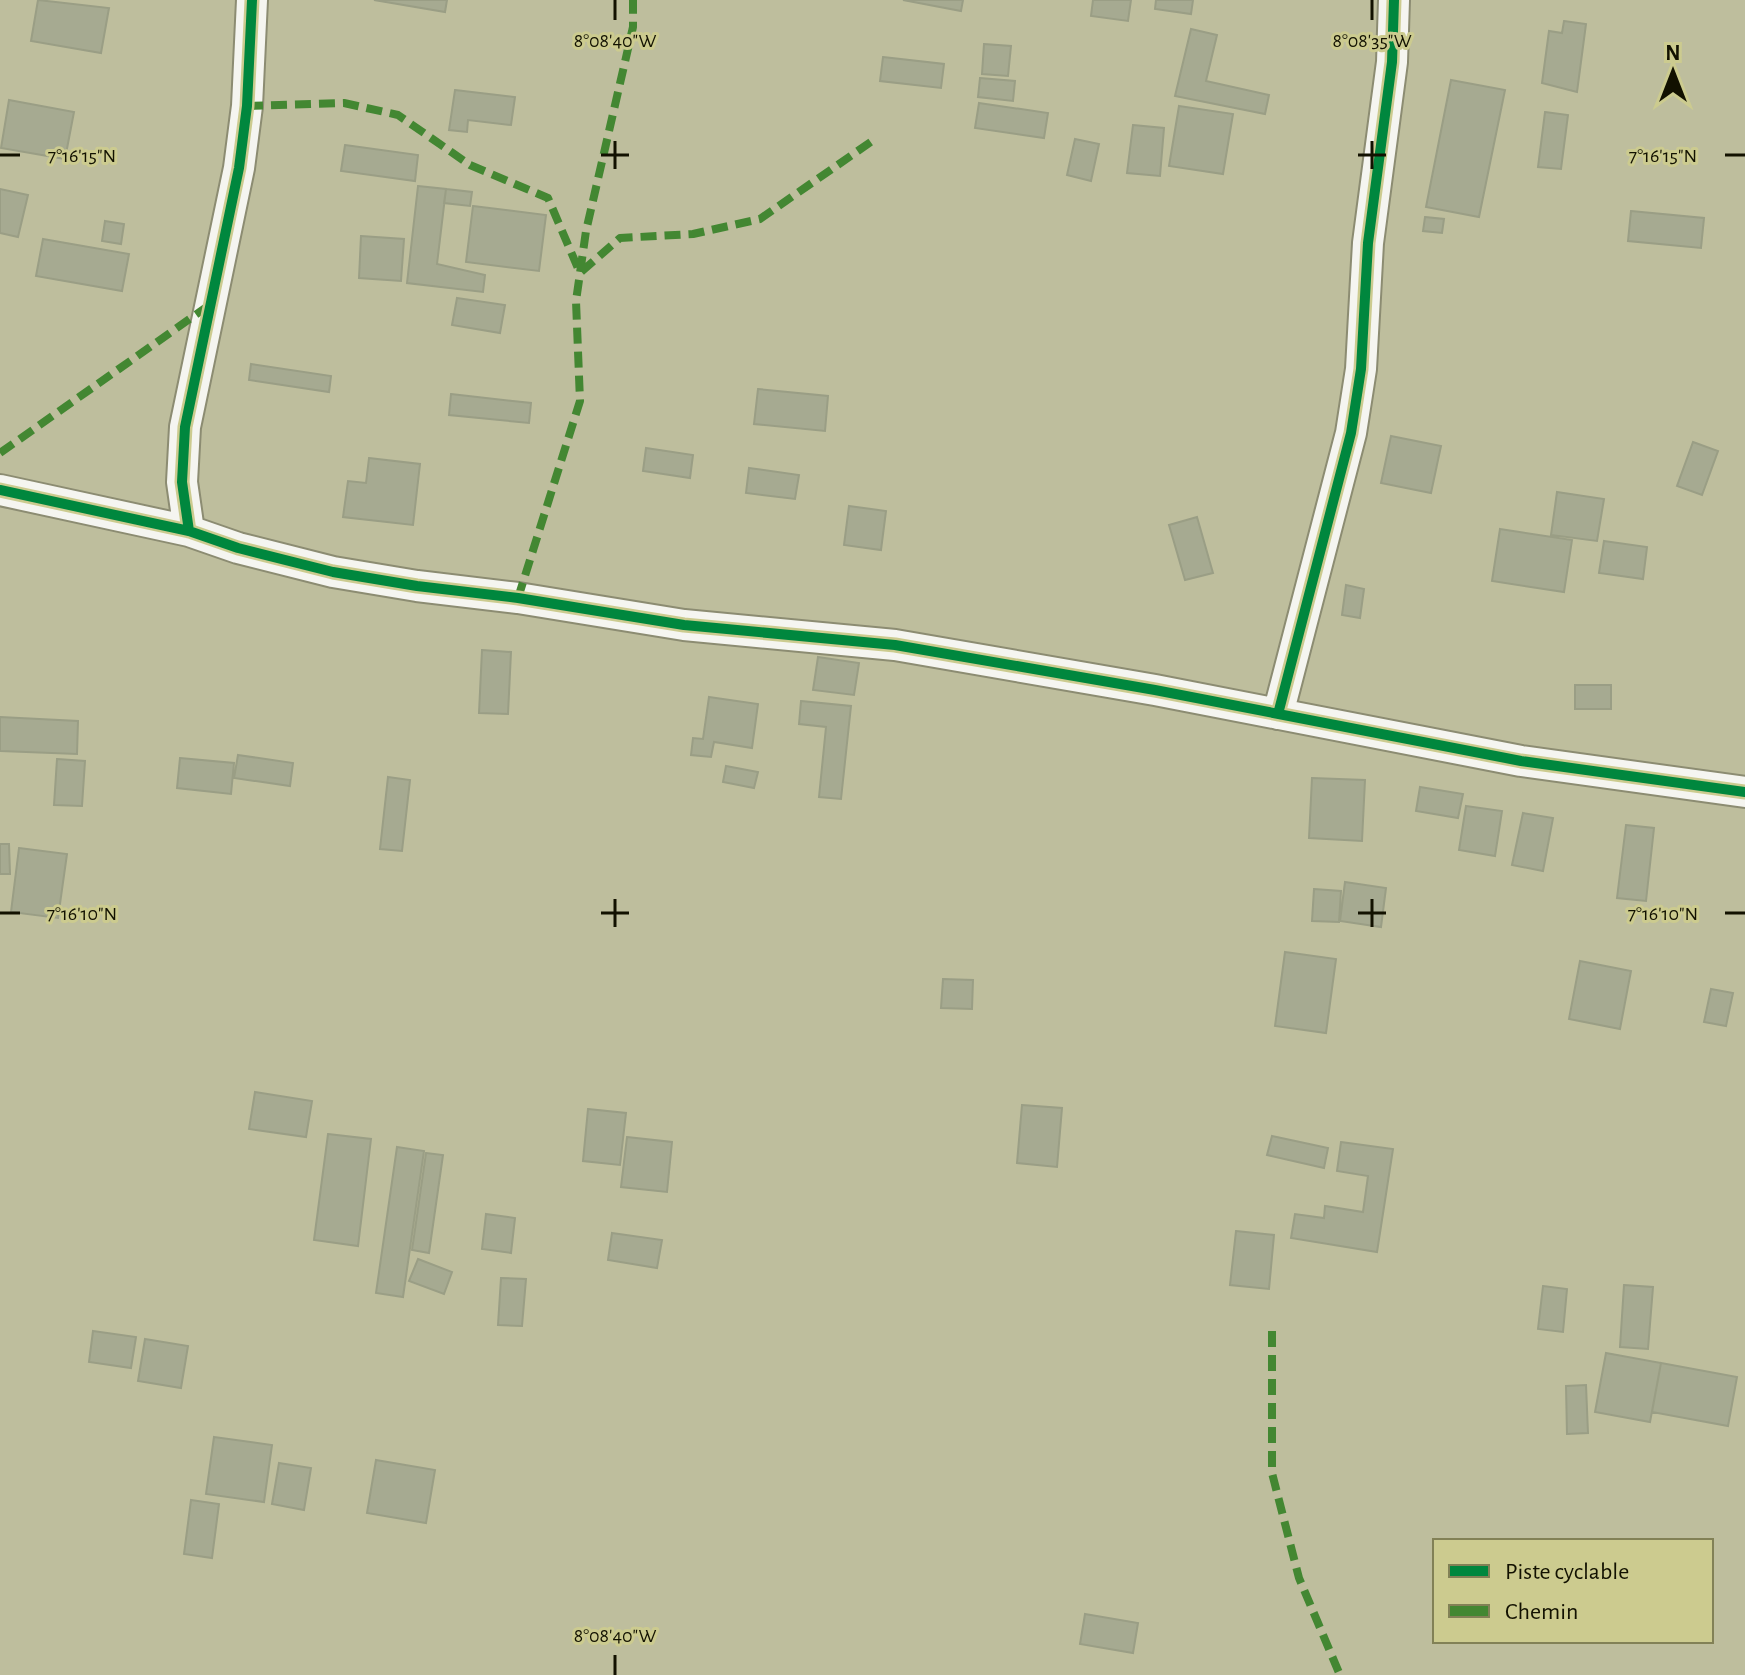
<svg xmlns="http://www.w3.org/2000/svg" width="1745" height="1675" font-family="'Alegreya Sans',sans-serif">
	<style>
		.building { fill: #a6aa91; stroke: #9a9e85; stroke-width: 2 }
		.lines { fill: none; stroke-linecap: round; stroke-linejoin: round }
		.minor-casing { stroke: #8c8c72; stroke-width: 34 }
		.minor { stroke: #f5f5f0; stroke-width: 30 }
		.quiet { stroke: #438732; stroke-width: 8; stroke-dasharray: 16 8; stroke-linecap: butt }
		.cycleway-casing { stroke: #cccb8f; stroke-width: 15 }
		.cycleway { stroke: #00873e; stroke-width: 10 }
		.ticks { fill: none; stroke: #121100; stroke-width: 3 }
		.ticks-label { font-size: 20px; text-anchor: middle; fill: #121100; stroke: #cccb8f; stroke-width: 6; stroke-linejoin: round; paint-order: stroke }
	</style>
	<rect width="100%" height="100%" fill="#bebe9d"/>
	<path class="building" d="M 38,0 L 109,8 L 101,53 L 31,41 Z
		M 374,0 L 447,0 L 445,12 Z
		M 903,0 L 963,0 L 961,11 Z
		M 1093,0 L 1131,0 L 1128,21 L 1091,16 Z
		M 1156,0 L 1193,0 L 1191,14 L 1155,9 Z
		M 1564,21 L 1586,24 L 1577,92 L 1542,83 L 1549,31 L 1562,33 Z
		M 1191,29 L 1217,35 L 1206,81 L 1269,95 L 1265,114 L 1175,96 Z
		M 984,44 L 1011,46 L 1008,76 L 982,74 Z
		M 883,57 L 944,64 L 941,88 L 880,81 Z
		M 980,78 L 1015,81 L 1013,101 L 978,97 Z
		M 1451,80 L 1505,90 L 1479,217 L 1426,207 Z
		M 455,90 L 515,97 L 511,125 L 468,120 L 467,132 L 449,130 Z
		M 9,100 L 74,112 L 65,159 L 1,148 Z
		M 979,103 L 1048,113 L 1044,138 L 975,128 Z
		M 1179,106 L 1233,114 L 1223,174 L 1169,166 Z
		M 1545,112 L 1568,115 L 1561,169 L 1538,167 Z
		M 1133,125 L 1164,128 L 1160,176 L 1127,173 Z
		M 1075,139 L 1099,144 L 1091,181 L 1067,175 Z
		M 345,145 L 418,155 L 415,181 L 341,171 Z
		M 418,186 L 446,189 L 437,264 L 485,275 L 483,292 L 407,283 Z
		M 0,189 L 28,195 L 18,237 L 0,233 Z
		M 446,189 L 472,192 L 470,206 L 444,203 Z
		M 473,206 L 546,215 L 539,271 L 466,262 Z
		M 1631,211 L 1704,218 L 1701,248 L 1628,241 Z
		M 1425,217 L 1444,219 L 1442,233 L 1423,231 Z
		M 105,221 L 124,224 L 121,244 L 102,241 Z
		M 361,236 L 404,239 L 401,281 L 359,278 Z
		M 43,239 L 129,254 L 122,291 L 36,276 Z
		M 457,298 L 505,305 L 500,333 L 452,325 Z
		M 251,364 L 331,376 L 329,392 L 249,380 Z
		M 758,389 L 828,396 L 825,431 L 754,424 Z
		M 451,394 L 531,403 L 529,423 L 449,415 Z
		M 1391,436 L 1441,446 L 1431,493 L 1381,483 Z
		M 1693,442 L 1718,451 L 1702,495 L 1677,486 Z
		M 646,448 L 693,455 L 690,478 L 643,471 Z
		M 369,458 L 420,464 L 413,525 L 343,517 L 348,481 L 366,483 Z
		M 749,468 L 799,475 L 795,499 L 746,493 Z
		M 1557,492 L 1604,499 L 1597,541 L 1551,535 Z
		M 849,506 L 886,511 L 881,550 L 844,545 Z
		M 1197,517 L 1213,573 L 1185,580 L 1169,525 Z
		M 1500,529 L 1572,540 L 1564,592 L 1492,581 Z
		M 1604,541 L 1647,547 L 1643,579 L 1599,573 Z
		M 1346,585 L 1364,589 L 1360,618 L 1342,615 Z
		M 482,650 L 511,652 L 508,714 L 479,713 Z
		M 818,657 L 859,663 L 854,695 L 813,690 Z
		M 1575,685 L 1611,685 L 1611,709 L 1575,709 Z
		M 709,697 L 758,704 L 752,748 L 714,742 L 711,757 L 691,755 L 693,738 L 703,739 Z
		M 801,701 L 851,706 L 841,799 L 819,797 L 826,727 L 799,724 Z
		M 0,717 L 78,721 L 77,754 L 0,751 Z
		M 238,755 L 293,763 L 290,786 L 234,778 Z
		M 180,758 L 234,763 L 231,794 L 177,788 Z
		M 57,759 L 85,761 L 82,806 L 54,805 Z
		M 726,766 L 758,772 L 754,788 L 723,782 Z
		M 388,777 L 410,780 L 402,851 L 380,849 Z
		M 1312,778 L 1365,780 L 1362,841 L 1309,838 Z
		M 1420,787 L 1463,794 L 1458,818 L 1416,811 Z
		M 1466,806 L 1502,811 L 1495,856 L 1459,850 Z
		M 1523,813 L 1553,818 L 1543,871 L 1512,865 Z
		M 1626,825 L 1654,828 L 1646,901 L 1617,898 Z
		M 0,844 L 9,844 L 10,874 L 0,874 Z
		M 19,848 L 67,854 L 58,918 L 11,912 Z
		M 1345,882 L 1386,888 L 1381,927 L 1340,921 Z
		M 1314,889 L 1341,891 L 1339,922 L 1312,921 Z
		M 1285,952 L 1336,959 L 1326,1033 L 1275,1026 Z
		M 1580,961 L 1631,971 L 1620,1029 L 1569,1019 Z
		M 943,979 L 973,980 L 972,1009 L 941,1008 Z
		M 1711,989 L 1733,993 L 1726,1026 L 1704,1022 Z
		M 255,1092 L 312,1101 L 306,1137 L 249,1129 Z
		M 1022,1105 L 1062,1108 L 1057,1167 L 1017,1163 Z
		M 588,1109 L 626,1113 L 620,1165 L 583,1161 Z
		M 328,1134 L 371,1139 L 358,1246 L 314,1240 Z
		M 1272,1136 L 1328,1148 L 1324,1168 L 1267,1155 Z
		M 627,1137 L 672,1142 L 667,1192 L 621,1187 Z
		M 1341,1142 L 1393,1149 L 1377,1252 L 1291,1238 L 1295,1214 L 1324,1218 L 1325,1206 L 1363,1212 L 1368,1176 L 1337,1171 Z
		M 397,1147 L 424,1151 L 403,1297 L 376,1293 Z
		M 426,1153 L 443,1155 L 429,1253 L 412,1250 Z
		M 486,1214 L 515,1218 L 511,1253 L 482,1249 Z
		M 1236,1231 L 1274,1235 L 1269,1289 L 1230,1285 Z
		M 612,1233 L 662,1240 L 657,1268 L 608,1260 Z
		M 418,1259 L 452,1272 L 444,1294 L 409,1281 Z
		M 501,1278 L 526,1279 L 522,1326 L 498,1325 Z
		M 1624,1285 L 1653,1287 L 1648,1349 L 1620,1347 Z
		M 1543,1286 L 1567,1289 L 1563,1332 L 1538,1329 Z
		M 93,1331 L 136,1337 L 131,1368 L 89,1362 Z
		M 145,1339 L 188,1346 L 181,1388 L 138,1381 Z
		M 1606,1353 L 1661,1363 L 1650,1422 L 1595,1412 Z
		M 1661,1363 L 1737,1377 L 1728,1426 L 1652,1412 Z
		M 1586,1385 L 1588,1433 L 1567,1434 L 1566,1386 Z
		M 214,1437 L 272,1445 L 264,1502 L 206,1494 Z
		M 376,1460 L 435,1470 L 426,1523 L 367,1513 Z
		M 279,1463 L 311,1468 L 304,1510 L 272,1504 Z
		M 191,1500 L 219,1504 L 212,1558 L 184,1554 Z
		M 1085,1614 L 1138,1623 L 1133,1653 L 1080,1644 Z"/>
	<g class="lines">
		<defs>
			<path id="minor" d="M 0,490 L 189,531 L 238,548 L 333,572 L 417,586 L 518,598 L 684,625 L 895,645 L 1155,690 L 1521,761 L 1745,792
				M 189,531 L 182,482 L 185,427 L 239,168 L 247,106 L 252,0
				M 1278,714 L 1351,433 L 1361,369 L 1368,243 L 1392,62 L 1394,0"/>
		</defs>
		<use href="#minor" class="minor-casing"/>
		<use href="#minor" class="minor"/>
		<path class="quiet" d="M 247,106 L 344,103 L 398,115 L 470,165 L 548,198 L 580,273 L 620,238 L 693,234 L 760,219 L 875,139
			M 0,453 L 208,306
			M 518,598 L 580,401 L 576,301 L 586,231 L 633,27 L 633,0
			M 1272,1331 L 1272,1473 L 1299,1578 L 1340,1675"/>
		<defs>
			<path id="cycleway" d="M 0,490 L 189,531 L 238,548 L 333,572 L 417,586 L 518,598 L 684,625 L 895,645 L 1155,690 L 1521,761 L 1745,792
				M 189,531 L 182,482 L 185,427 L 239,168 L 247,106 L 252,0
				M 1278,714 L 1351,433 L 1361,369 L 1368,243 L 1392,62 L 1394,0"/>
		</defs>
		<use href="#cycleway" class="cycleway-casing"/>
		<use href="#cycleway" class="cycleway"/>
	</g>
	<path class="ticks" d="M 615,0 L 615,20M 1372,0 L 1372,20M 615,141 L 615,169M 1372,141 L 1372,169M 0,155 L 20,155M 601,155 L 629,155M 1358,155 L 1386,155M 1725,155 L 1745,155M 615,899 L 615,927M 1372,899 L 1372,927M 0,913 L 20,913M 601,913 L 629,913M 1358,913 L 1386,913M 1725,913 L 1745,913M 615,1655 L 615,1675"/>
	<g class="ticks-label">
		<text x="615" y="47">8°08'40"W</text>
		<text x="1372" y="47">8°08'35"W</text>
		<text x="82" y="162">7°16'15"N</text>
		<text x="1663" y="162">7°16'15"N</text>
		<text x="82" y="920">7°16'10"N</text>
		<text x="1663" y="920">7°16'10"N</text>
		<text x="615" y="1642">8°08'40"W</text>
	</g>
	<rect x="1433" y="1539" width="280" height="104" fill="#cccb8f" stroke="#828156" stroke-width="2"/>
	<rect x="1449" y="1565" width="40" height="12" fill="#00873e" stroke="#828156" stroke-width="2"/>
	<text x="1505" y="1579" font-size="24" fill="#121100">Piste cyclable</text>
	<rect x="1449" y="1605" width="40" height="12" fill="#438732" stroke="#828156" stroke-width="2"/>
	<text x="1505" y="1619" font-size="24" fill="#121100">Chemin</text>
	<g transform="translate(1673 72)" stroke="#cccb8f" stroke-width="6" paint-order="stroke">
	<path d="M0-6L14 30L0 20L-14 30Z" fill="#121100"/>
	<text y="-12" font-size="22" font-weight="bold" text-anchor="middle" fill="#121100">N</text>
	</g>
</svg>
